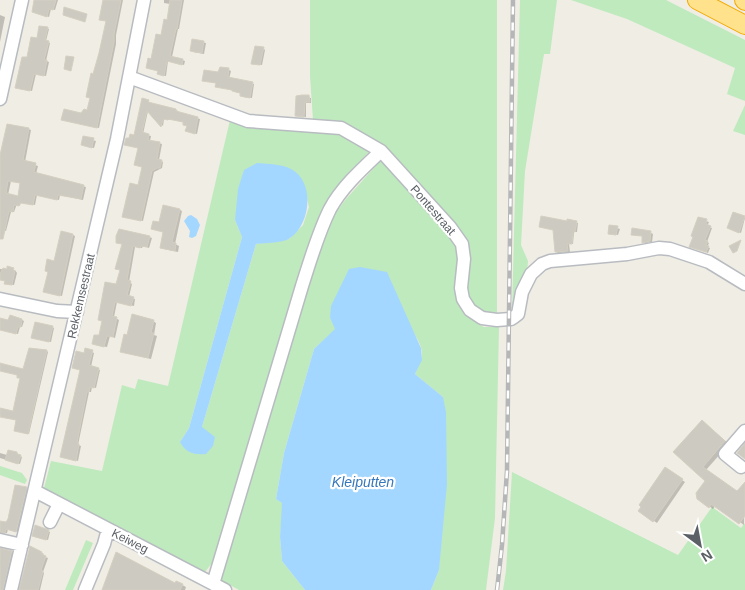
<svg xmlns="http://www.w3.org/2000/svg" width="745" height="590" font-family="Helvetica,sans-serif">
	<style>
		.green { fill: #beeabe; fill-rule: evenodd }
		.water { fill: #a4d7ff }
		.shadow { fill: #0003; fill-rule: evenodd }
		.building { fill: #cdcac2; stroke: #d5cfc1; fill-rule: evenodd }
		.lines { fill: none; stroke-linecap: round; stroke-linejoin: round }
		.minor-casing { stroke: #b8bcc1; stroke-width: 15 }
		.highway-casing { stroke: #f3a900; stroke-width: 20 }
		.minor { stroke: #fff; stroke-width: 12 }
		.highway { stroke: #ffe28b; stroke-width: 18 }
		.rail-casing { stroke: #b5b6b7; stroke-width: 4.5 }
		.rail { stroke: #fff; stroke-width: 2.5; stroke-dasharray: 8; stroke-linecap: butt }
		.labels { text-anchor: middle; stroke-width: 4.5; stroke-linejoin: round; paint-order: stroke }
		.street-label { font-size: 12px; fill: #5b6066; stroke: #fff }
		.water-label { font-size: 14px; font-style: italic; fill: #3677bc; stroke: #fff }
	</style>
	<rect width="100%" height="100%" fill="#f0ede4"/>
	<path class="green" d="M 310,0 L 497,0 L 497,315 L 477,313 L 468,298 L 467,284 L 469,258 L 385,150 L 313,120 L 310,76 Z
		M 520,0 L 557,0 L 550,54 L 544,54 L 525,171 L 521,245 L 528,261 L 527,272 L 517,310 L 512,312 Z
		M 571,0 L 666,0 L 745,40 L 745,101 L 727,94 L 735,68 L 627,19 Z
		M 745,105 L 745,135 L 733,131 Z
		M 230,120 L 331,131 L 356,140 L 369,152 L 346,175 L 329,200 L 212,563 L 205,572 L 44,488 L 51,461 L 102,471 L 122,385 L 135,389 L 138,379 L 168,386 ZM 303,182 L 309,207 L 303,225 L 289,239 L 256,244 L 202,427 L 180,442 L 189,428 L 242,237 L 235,220 Z
		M 381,160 L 459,245 L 463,307 L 478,324 L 484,327 L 499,327 L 495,518 L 486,590 L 431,590 L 439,570 L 443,397 L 415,374 C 427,350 422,348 410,326 L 330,318 L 336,329 L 314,349 L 284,453 L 276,499 L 283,503 L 280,537 L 282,561 L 305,590 L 239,590 L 219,579 L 305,287 L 331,219 L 346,199 Z
		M 0,466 L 22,473 L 27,480 L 25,484 L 0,475 Z
		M 512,472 L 678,555 L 712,507 L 741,528 L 745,523 L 745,590 L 503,590 L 506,571 Z
		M 86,540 L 93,543 L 73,590 L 65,590 Z"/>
	<path class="water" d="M 257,163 C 269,164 281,164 291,169 C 315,181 311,224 290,238 C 284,243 264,243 256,244 L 202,427 L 215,437 L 213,446 L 206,454 C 194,455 186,453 180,442 L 189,428 L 242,237 L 235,220 L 238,189 L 244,170 Z
		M 191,215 L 197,219 L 200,225 L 196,236 L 192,238 L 189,237 L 190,231 L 184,221 L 188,216 Z
		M 360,267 L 387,272 L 421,348 L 422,360 L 415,374 L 443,397 L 446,412 L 447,484 L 439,570 L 431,590 L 305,590 L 282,561 L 280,537 L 282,503 L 276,499 L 284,453 L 314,349 L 335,329 L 330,318 L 331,306 L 349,269 Z"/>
	<path class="shadow" d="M 36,0 L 58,0 L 55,10 L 51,9 L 49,17 L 36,12 Z
		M 104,0 L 123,0 L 116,35 L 116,44 L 99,128 L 65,120 L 88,112 L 94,75 L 107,21 Z
		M 164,0 L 184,0 L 179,29 L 178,29 L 172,57 L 185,61 L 184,65 L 168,61 L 166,76 L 160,75 L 159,71 L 147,68 L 162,37 L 168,21 L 170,4 L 164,3 Z
		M 0,15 L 5,17 L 0,42 Z
		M 47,28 L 49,29 L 46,41 L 50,43 L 46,61 L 49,62 L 46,76 L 36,74 L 32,91 L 19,88 L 28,59 L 38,40 Z
		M 193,40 L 206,43 L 204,54 L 193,52 Z
		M 263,48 L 265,50 L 262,65 L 255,64 Z
		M 229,70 L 231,71 L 229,79 L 254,84 L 252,98 L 243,97 L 241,96 L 241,93 L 235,92 L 217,83 L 205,81 Z
		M 298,97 L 311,98 L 311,103 L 306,103 L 306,117 L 297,116 Z
		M 143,100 L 148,101 L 150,104 L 176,110 L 178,111 L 177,113 L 200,119 L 197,134 L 189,132 L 188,126 L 185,122 L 170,119 L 170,120 L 164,119 L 163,126 L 148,111 L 143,134 L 151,136 L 150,141 L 162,144 L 159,160 L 163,162 L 162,168 L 154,172 L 143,221 L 125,217 L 139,187 L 143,167 L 135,137 Z
		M 28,129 L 31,130 L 25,162 L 38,166 L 36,174 L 86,187 L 83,200 L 60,195 L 59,200 L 37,195 L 35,205 L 18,201 L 14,212 L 11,212 L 6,231 L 0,230 L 0,162 ZM 11,181 L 22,183 L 19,198 L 8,195 Z
		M 84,138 L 96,141 L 94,148 L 85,146 Z
		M 180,210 L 182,211 L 175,244 L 179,246 L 178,252 L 164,249 L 161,248 L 164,232 L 153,229 Z
		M 734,213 L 745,218 L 741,233 L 730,229 Z
		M 699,219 L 709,222 L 707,226 L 712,228 L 707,242 L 709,243 L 707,247 L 710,248 L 708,253 L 692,247 Z
		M 568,222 L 578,223 L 577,232 L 574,232 L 573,244 L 569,244 L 570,252 L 558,253 L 556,252 L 554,229 Z
		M 610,226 L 620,229 L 618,235 L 610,233 Z
		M 651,233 L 653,234 L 652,242 L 645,243 L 643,242 L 644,236 L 634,235 Z
		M 73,235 L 75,236 L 62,296 L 46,292 L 55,262 Z
		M 149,237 L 152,238 L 149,248 L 143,246 L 142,248 L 135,247 L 129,282 L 132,284 L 129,297 L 135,299 L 134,306 L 117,302 L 114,317 L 119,320 L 115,338 L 110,336 L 107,347 L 96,345 L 117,286 L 121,270 L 123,244 Z
		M 0,269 L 15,270 L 17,273 L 14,285 L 8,284 L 6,281 L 0,279 Z
		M 20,319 L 24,321 L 22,327 L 20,327 L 18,334 L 0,330 L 0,320 L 9,322 Z
		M 153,321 L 156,323 L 154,335 L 157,336 L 151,359 L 125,353 L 128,336 Z
		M 52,327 L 54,328 L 51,342 L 35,338 Z
		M 47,351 L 48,352 L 29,434 L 17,431 L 17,420 L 0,416 L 0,409 L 14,412 L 21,378 L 19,375 L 1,371 L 0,369 L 24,371 Z
		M 92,352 L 94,353 L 91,367 L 100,370 L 96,388 L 92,387 L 91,392 L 89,392 L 78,445 L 81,446 L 78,461 L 64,457 L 85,354 Z
		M 703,422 L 729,444 L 706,470 L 738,493 L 745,484 L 744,525 L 716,505 L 713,509 L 709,506 L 707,481 L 675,452 Z
		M 0,453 L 7,455 L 17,453 L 22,457 L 20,464 L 0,458 Z
		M 665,469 L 685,482 L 657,523 L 639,511 Z
		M 26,488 L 28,489 L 18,532 L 8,529 L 7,533 L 0,534 L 0,522 L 7,524 Z
		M 48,531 L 50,532 L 48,540 L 35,537 Z
		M 31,548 L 44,554 L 42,556 L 48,558 L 43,572 L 44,573 L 40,590 L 19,590 Z
		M 0,550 L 13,553 L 4,590 L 0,590 Z
		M 177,582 L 186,587 L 185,590 L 103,590 L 175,584 Z"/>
	<path class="building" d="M 34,0 L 56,0 L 53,10 L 49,9 L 47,17 L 32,12 Z
		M 103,0 L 121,0 L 114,34 L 114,42 L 97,128 L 61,120 L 64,109 L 81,113 L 84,109 L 87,110 L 90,98 L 86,97 L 91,73 L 93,74 L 99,53 L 106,21 L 99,20 Z
		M 170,0 L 182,0 L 177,29 L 176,29 L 170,56 L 183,59 L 182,65 L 167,61 L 164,76 L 157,74 L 158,71 L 146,68 L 148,58 L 151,59 L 156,34 L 161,35 L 164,19 L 167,20 Z
		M 64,7 L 87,14 L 85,22 L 63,15 Z
		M 39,26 L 48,27 L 45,40 L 49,41 L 44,60 L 47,60 L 44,76 L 34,74 L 30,91 L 15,88 L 22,57 L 27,57 L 31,37 L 37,38 Z
		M 192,39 L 204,41 L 202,53 L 190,51 Z
		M 255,46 L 264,47 L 260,65 L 251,64 Z
		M 66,56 L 74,57 L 71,71 L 64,69 Z
		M 220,67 L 229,68 L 228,77 L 253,82 L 250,98 L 240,96 L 240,93 L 232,91 L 232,90 L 215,87 L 216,83 L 202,81 L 204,70 L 218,72 Z
		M 302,95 L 309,95 L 310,102 L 305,102 L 304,117 L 295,116 L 296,96 Z
		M 142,98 L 149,100 L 148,102 L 176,109 L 176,111 L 198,117 L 195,134 L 185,131 L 187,126 L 183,125 L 183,122 L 168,119 L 168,120 L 163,119 L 161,127 L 147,111 L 142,132 L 149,134 L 148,140 L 160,142 L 157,159 L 162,160 L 160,168 L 157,168 L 152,171 L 141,221 L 122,217 L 130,183 L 138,185 L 142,167 L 134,165 L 138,148 L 124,145 L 126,138 L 129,138 L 130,134 L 134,135 Z
		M 7,124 L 29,128 L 23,160 L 36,163 L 34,172 L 84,185 L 81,199 L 58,195 L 57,200 L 35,195 L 33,205 L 21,203 L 19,206 L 14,205 L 13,212 L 9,211 L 3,239 L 0,239 L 0,155 ZM 8,181 L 20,183 L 18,196 L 6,193 Z
		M 83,136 L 94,138 L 92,148 L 81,145 Z
		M 163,205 L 180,209 L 172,242 L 176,243 L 175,251 L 160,248 L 163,232 L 151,229 L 153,221 L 159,222 Z
		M 733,212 L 745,216 L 739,233 L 727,228 Z
		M 541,216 L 567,221 L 567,219 L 577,221 L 575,232 L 573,232 L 572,244 L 567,244 L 568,251 L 555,252 L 553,230 L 539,227 Z
		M 698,217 L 707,219 L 706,224 L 711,226 L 705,240 L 708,241 L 706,245 L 709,246 L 706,252 L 689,247 L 693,237 L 691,236 Z
		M 609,225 L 618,226 L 616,235 L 608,234 Z
		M 632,228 L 651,231 L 650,241 L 642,243 L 642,236 L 631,235 Z
		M 119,229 L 150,236 L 147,247 L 141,246 L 140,248 L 133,246 L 127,280 L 131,281 L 127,295 L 134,297 L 131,306 L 115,302 L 112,316 L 117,317 L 113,337 L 107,336 L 104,347 L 92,344 L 94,335 L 99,335 L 102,321 L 98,320 L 105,282 L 116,284 L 120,270 L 115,269 L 122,244 L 116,243 L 116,236 Z
		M 61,231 L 73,234 L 60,296 L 43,292 L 48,272 L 45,271 L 47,259 L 54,261 Z
		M 741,240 L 737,251 L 733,253 L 729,246 Z
		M 7,266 L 14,268 L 13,270 L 15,271 L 12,285 L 4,284 L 5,281 L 0,280 L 0,274 L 3,268 L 7,269 Z
		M 132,314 L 154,320 L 151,333 L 154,333 L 148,358 L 120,352 L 124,334 L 127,335 Z
		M 10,315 L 22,319 L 21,327 L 18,327 L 16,334 L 0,330 L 0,318 L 8,320 Z
		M 35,322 L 53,326 L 49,342 L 31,338 Z
		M 29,348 L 47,350 L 28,434 L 14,431 L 16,420 L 0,417 L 0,408 L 13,411 L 20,378 L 17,378 L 17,375 L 0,371 L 0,363 L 23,369 Z
		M 85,348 L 93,350 L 89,365 L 99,368 L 94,388 L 90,387 L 89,392 L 87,392 L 77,443 L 79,444 L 76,461 L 60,457 L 80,370 L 72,368 L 76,351 L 84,353 Z
		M 702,420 L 725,441 L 703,467 L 737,491 L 745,482 L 745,516 L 739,524 L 711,504 L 709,508 L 697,499 L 696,493 L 705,481 L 673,452 Z
		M 745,443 L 745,459 L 737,453 Z
		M 8,450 L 17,452 L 17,454 L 21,455 L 18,464 L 5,460 Z
		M 665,467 L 683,479 L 653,522 L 638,511 L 641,507 L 639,505 Z
		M 15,485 L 27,487 L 16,532 L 6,529 L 5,533 L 0,532 L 0,521 L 6,522 L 8,519 Z
		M 35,525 L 49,530 L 46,540 L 32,536 Z
		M 30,546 L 42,552 L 41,554 L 46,556 L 41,570 L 43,571 L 38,590 L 19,590 Z
		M 0,548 L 12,551 L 3,590 L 0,590 Z
		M 116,552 L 175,583 L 176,581 L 183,584 L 180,590 L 102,590 Z"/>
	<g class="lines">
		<defs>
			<path id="minor" d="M 129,77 L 248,121 L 341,128 L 381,151 L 450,227 L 462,244 L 464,259 L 461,288 L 463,299 L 470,310 L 482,318 L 497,320 L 511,319 L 514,317 L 518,314 L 522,292 L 531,274 L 542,264 L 550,261 L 627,254 L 659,248 L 670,249 L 709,262 L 745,284
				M 0,99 L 22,0
				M 0,299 L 57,311 L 77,312
				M 741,467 L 725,454 L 745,431
				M 35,491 L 225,590
				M 50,522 L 59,504
				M 0,540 L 22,545
				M 213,584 L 302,286 C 310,261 318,233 330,209 C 342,187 362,169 381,151
				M 11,590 L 117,139 L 144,0
				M 85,590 L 104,544 L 108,529"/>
			<path id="highway" d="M 697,0 L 745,25
				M 744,0 L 745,1"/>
		</defs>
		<use href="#minor" class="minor-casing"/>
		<use href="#highway" class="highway-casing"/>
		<use href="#minor" class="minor"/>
		<use href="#highway" class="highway"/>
		<defs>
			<path id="rail" d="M 497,590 L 502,545 L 507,471 L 513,0"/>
		</defs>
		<use href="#rail" class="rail-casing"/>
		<use href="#rail" class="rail"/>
	</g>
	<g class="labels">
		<g class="street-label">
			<text transform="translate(433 210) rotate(49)" y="4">Pontestraat</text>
			<text transform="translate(81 296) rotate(-77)" y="4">Rekkemsestraat</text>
			<text transform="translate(130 541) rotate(27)" y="4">Keiweg</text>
		</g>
		<g class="water-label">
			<text x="363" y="487">Kleiputten</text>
		</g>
	</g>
	<g transform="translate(700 545) rotate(148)" stroke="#ffffff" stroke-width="4" paint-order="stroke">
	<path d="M0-4L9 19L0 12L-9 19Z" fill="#5b6066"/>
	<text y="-8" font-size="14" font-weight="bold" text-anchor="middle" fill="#5b6066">N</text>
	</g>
</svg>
